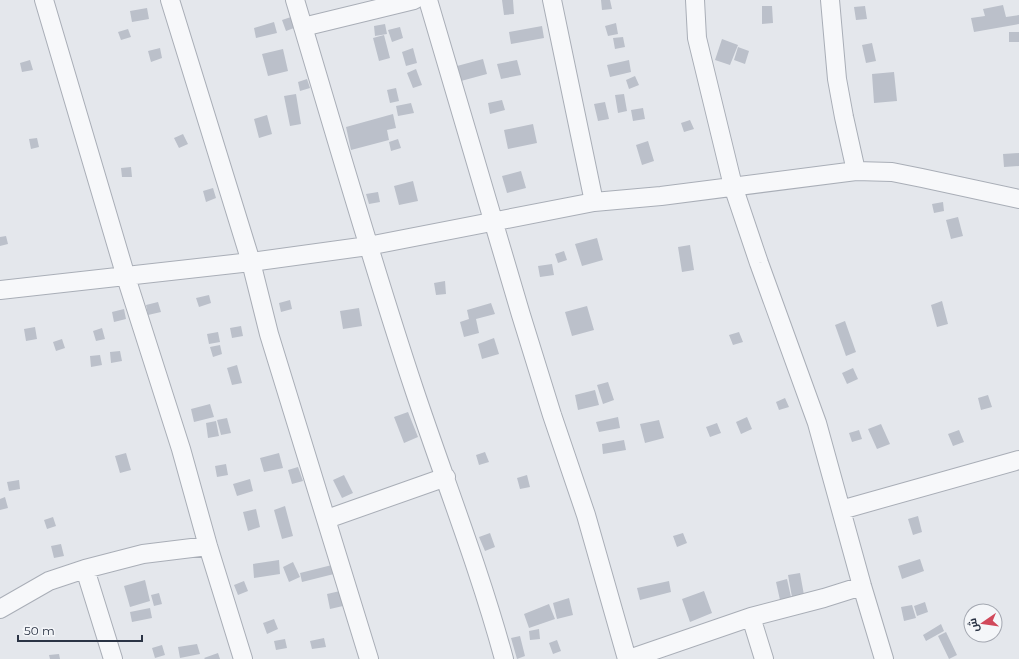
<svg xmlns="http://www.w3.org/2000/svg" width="1019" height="659" font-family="Montserrat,Cairo,sans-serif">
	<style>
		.building { fill: #bbc0ca }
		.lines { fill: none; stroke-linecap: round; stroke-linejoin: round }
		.street-casing { stroke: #a9aeb7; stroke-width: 20 }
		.street { stroke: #f7f8fa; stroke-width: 18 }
	</style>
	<rect width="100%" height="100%" fill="#e4e7ec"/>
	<path class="building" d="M 502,0 L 513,0 L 514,14 L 504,15 Z
		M 601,0 L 610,0 L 612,9 L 602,10 Z
		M 1003,5 L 1006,17 L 1019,15 L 1019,24 L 974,32 L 971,18 L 985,16 L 983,9 Z
		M 762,6 L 772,6 L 773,23 L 762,24 Z
		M 865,6 L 867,19 L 856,20 L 854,7 Z
		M 147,8 L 149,19 L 132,22 L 130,11 Z
		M 291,17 L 294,28 L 286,31 L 282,20 Z
		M 274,22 L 277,33 L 256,38 L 254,28 Z
		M 616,23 L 618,34 L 608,36 L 605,26 Z
		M 385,24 L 387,34 L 375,36 L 374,26 Z
		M 542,26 L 544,38 L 511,44 L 509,32 Z
		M 400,27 L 403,38 L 392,42 L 388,30 Z
		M 128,29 L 131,37 L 121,40 L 118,32 Z
		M 1009,32 L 1019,32 L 1019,42 L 1009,42 Z
		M 384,35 L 390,58 L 379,61 L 373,38 Z
		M 623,37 L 625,47 L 615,49 L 613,38 Z
		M 722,39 L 738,45 L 730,65 L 715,60 Z
		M 872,43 L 876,61 L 866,63 L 862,45 Z
		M 738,47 L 749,51 L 745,64 L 734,60 Z
		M 160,48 L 162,58 L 151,62 L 148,51 Z
		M 413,48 L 417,63 L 406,66 L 402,52 Z
		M 283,49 L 288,71 L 268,76 L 262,54 Z
		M 483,59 L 487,74 L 461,81 L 457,66 Z
		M 30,60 L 33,70 L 22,72 L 20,63 Z
		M 517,60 L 521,75 L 501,79 L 497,64 Z
		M 629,60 L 631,72 L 610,77 L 607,65 Z
		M 416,69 L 422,85 L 413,88 L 407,73 Z
		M 894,72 L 897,101 L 874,103 L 872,74 Z
		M 635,76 L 639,85 L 629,89 L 626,80 Z
		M 307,79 L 310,88 L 300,91 L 298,82 Z
		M 396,88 L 399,101 L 390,103 L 387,90 Z
		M 296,94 L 301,124 L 290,126 L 284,96 Z
		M 624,94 L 627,111 L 618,113 L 615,95 Z
		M 502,100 L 505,110 L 490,114 L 488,103 Z
		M 605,102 L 609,119 L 598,121 L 594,104 Z
		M 411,103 L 414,113 L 398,116 L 396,106 Z
		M 643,108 L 645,119 L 633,121 L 631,110 Z
		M 393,114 L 396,128 L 387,130 L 389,140 L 351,150 L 346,127 Z
		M 267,115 L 272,134 L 259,138 L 254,119 Z
		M 690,120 L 694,129 L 684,132 L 681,123 Z
		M 533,124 L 537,143 L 508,149 L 504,130 Z
		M 183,134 L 188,144 L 179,148 L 174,138 Z
		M 37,138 L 39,147 L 31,149 L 29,139 Z
		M 398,139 L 401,148 L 391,151 L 389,142 Z
		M 648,141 L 654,161 L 642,165 L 636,145 Z
		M 1019,153 L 1019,166 L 1004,167 L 1003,154 Z
		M 131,167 L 132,177 L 122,177 L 121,168 Z
		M 521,171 L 526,188 L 507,193 L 502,176 Z
		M 413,181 L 418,201 L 399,205 L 394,186 Z
		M 213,188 L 216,198 L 206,202 L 203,191 Z
		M 378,192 L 380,202 L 369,204 L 366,194 Z
		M 943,202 L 944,211 L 934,213 L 932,204 Z
		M 958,217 L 963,236 L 951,239 L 946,220 Z
		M 6,236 L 8,244 L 0,246 L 0,237 Z
		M 597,238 L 603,260 L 582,266 L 575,244 Z
		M 690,245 L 694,270 L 682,272 L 678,247 Z
		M 564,251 L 567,260 L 558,263 L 555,254 Z
		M 552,264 L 554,275 L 540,277 L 538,266 Z
		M 445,281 L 446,294 L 436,295 L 434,283 Z
		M 209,295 L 211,303 L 199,307 L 196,298 Z
		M 290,300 L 292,309 L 281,312 L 279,303 Z
		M 942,301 L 948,324 L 937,327 L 931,305 Z
		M 158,302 L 161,312 L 148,315 L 146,305 Z
		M 491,303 L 495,314 L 476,319 L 479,333 L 464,337 L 460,322 L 469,319 L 467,310 Z
		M 587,306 L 594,330 L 572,336 L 565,312 Z
		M 359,308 L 362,326 L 343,329 L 340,311 Z
		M 124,309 L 126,319 L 114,322 L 112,312 Z
		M 845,321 L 856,352 L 846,356 L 835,325 Z
		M 241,326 L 243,336 L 232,338 L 230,328 Z
		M 35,327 L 37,339 L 26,341 L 24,329 Z
		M 102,328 L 105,339 L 96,341 L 93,331 Z
		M 218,332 L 220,342 L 209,344 L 207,334 Z
		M 739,332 L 743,342 L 733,345 L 729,335 Z
		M 494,338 L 499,354 L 482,359 L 478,344 Z
		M 62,339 L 65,348 L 56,351 L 53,342 Z
		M 220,345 L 222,354 L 213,357 L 210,347 Z
		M 120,351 L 122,361 L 111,363 L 110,352 Z
		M 100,355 L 102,365 L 91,367 L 90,356 Z
		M 237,365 L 242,383 L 232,385 L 227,368 Z
		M 853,368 L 858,379 L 847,384 L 842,373 Z
		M 608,382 L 614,400 L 603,404 L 597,385 Z
		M 595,390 L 599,405 L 578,410 L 575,395 Z
		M 988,395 L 992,407 L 981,410 L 978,398 Z
		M 785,398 L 789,407 L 779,410 L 776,402 Z
		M 210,404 L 214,417 L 194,422 L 191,409 Z
		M 408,412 L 418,437 L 404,443 L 394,417 Z
		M 618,417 L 620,428 L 599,432 L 596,422 Z
		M 747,417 L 752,429 L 741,434 L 736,422 Z
		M 227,418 L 231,433 L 221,435 L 217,420 Z
		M 659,420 L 664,438 L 645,443 L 640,424 Z
		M 216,421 L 219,436 L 208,438 L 206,423 Z
		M 717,423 L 721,433 L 710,437 L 706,427 Z
		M 881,424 L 890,444 L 877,449 L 868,429 Z
		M 859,430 L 862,439 L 852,442 L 849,433 Z
		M 959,430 L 964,442 L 953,446 L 948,434 Z
		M 624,440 L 626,450 L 603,454 L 602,444 Z
		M 485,452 L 489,462 L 479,465 L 476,455 Z
		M 126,453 L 131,470 L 120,473 L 115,456 Z
		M 279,453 L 283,468 L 264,472 L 260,458 Z
		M 226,464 L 228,475 L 217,477 L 215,466 Z
		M 298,467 L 303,481 L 292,484 L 288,470 Z
		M 344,475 L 353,493 L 342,498 L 333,480 Z
		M 527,475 L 530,487 L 520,489 L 517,478 Z
		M 250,479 L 253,491 L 237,496 L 233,484 Z
		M 19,480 L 20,489 L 9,491 L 7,482 Z
		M 5,497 L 8,508 L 0,510 L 0,499 Z
		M 285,506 L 293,536 L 282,539 L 274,510 Z
		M 256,509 L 260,527 L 248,531 L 243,512 Z
		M 918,516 L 922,532 L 913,535 L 908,519 Z
		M 53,517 L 56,526 L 47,529 L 44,520 Z
		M 490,533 L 495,547 L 485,551 L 479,537 Z
		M 683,533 L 687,543 L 677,547 L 673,536 Z
		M 61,544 L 64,556 L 54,558 L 51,546 Z
		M 920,559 L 924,571 L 902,579 L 898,566 Z
		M 279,560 L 280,574 L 254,578 L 253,564 Z
		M 293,562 L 300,577 L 289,582 L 283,567 Z
		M 332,565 L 334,574 L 302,582 L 300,573 Z
		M 800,573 L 804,595 L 792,597 L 788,575 Z
		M 787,579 L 791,597 L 780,600 L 776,582 Z
		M 145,580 L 150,601 L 130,607 L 124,586 Z
		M 244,581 L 248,591 L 238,595 L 234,585 Z
		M 669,581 L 671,592 L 640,600 L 637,588 Z
		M 340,591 L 343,606 L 330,609 L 327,594 Z
		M 704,591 L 712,613 L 690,622 L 682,599 Z
		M 159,593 L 162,604 L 154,606 L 151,595 Z
		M 569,598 L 573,615 L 557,619 L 553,603 Z
		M 925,602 L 928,612 L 917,616 L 914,606 Z
		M 549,604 L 555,619 L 529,628 L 524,614 Z
		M 912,605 L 916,618 L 904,621 L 901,607 Z
		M 150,608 L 152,618 L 132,622 L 130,612 Z
		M 274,619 L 278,629 L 267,634 L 263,623 Z
		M 941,624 L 944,631 L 926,641 L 923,635 Z
		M 539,629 L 540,639 L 530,640 L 529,631 Z
		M 946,632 L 957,655 L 949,659 L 938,636 Z
		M 520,636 L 525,656 L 517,659 L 511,638 Z
		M 324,638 L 326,647 L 312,649 L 310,641 Z
		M 285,639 L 287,648 L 276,650 L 274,641 Z
		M 557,640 L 561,651 L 553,654 L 549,643 Z
		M 197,644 L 200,654 L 180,658 L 178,647 Z
		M 162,645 L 165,655 L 155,658 L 152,648 Z
		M 218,653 L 220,659 L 205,659 L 204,658 Z
		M 59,654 L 60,659 L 50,659 L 49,655 Z"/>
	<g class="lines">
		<defs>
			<path id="street" d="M 44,0 L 126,277 L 181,449 L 208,546 L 243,659
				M 170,0 L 251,262 L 269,334 L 369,659
				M 295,0 C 334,130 371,260 414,389 C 444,479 479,567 504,659
				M 428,0 L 521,315 L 552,415 L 586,515 L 627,659
				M 552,0 L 594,202
				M 695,0 L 697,38 L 733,186 L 759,263 L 817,423 L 862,586 L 884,659
				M 830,0 L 837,79 L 844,117 L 856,171
				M 303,27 L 414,0
				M 0,290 L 251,262 L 368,246 L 594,202 L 661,196 L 856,171 L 892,172 L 922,178 L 1019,199
				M 841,510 L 1019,460
				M 327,519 L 446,477
				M 85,569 L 113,659
				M 0,609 L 49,581 L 85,569 L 143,554 L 208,546
				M 751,617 L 764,659
				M 629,659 L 751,617 L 824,598 L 862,586"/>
		</defs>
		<use href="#street" class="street-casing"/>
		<use href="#street" class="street"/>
	</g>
	<g transform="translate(983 623) rotate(257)"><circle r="19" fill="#f4f6f9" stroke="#a4a8b1"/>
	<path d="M0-3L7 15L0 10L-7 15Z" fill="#d1495b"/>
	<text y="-6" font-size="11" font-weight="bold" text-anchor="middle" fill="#2b3445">ش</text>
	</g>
	<path d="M18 635v6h124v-6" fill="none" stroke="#2b3445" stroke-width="2"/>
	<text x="24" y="635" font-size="12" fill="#2b3445" stroke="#f4f6f9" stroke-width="3" paint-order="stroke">50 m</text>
</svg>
